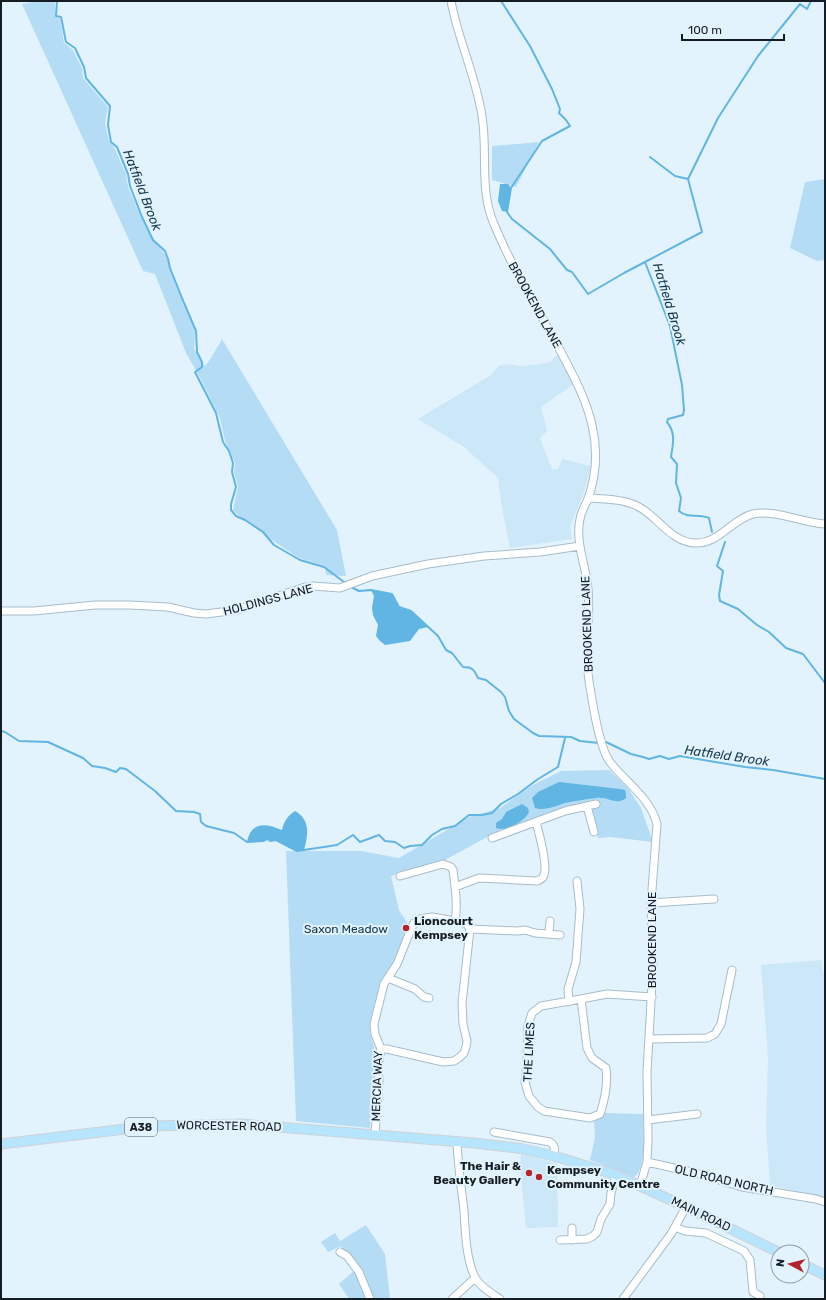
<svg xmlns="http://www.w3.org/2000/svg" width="826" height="1300" font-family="Rubik,sans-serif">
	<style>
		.built { fill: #cbe7f8 }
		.green { fill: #b4ddf5 }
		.water { fill: #61b5e2 }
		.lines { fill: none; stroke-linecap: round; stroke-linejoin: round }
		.stream { stroke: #61b5e2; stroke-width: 2 }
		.minor-casing { stroke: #a8bcc8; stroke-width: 9 }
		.major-casing { stroke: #d0d2d3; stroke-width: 11 }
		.minor { stroke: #fff; stroke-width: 7 }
		.major { stroke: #b7e5fe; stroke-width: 9 }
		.poi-dot { fill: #b5242d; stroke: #e2f3fd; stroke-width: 1.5 }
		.labels { text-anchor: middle; stroke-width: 4; stroke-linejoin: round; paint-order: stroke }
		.shield { fill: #e2f3fd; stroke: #535d64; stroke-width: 1 }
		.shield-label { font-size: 11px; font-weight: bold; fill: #161d22 }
		.street-label { font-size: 12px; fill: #161d22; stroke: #e2f3fd }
		.poi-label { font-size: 12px; font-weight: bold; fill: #161d22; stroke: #e2f3fd; text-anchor: start }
		.park-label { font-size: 12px; fill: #0e3547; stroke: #e2f3fd }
		.water-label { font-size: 13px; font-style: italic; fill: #163b4e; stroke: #e2f3fd }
	</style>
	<rect width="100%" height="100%" fill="#e2f3fd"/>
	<path class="built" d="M 558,354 L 574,384 L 541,407 L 547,431 L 540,438 L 552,469 L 558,469 L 562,459 L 591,466 L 583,495 L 570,526 L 572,539 L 510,548 L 501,503 L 498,478 L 464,447 L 418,419 L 491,375 L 499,366 L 506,364 L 520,366 L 533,365 L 550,362 Z
		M 821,960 L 825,980 L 825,1197 L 770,1186 L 766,1126 L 768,1057 L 761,965 Z
		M 521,1154 L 557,1163 L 558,1227 L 526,1228 L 520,1168 Z"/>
	<path class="green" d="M 37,1 L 55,1 L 55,16 L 60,19 L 64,43 L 73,50 L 82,68 L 83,78 L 108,107 L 105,123 L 109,141 L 114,147 L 126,174 L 128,187 L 147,230 L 166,256 L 195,332 L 194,349 L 205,366 L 211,358 L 222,339 L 337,530 L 346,576 L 326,575 L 325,566 L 299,558 L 275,542 L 238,515 L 233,510 L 238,487 L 234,472 L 235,463 L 225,441 L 220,418 L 198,374 L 186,353 L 155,274 L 143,271 L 22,4 Z
		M 539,142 L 516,187 L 492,180 L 492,146 Z
		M 825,179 L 825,260 L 817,261 L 790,248 L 805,182 Z
		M 609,770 L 628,788 L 641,808 L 653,842 L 610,837 L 598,838 L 590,805 L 564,809 L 524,822 L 491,835 L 443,861 L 391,876 L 399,910 L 408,924 L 394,963 L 380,983 L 372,1014 L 370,1033 L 375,1050 L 370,1128 L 296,1121 L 286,851 L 361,851 L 399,858 L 469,817 L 500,808 L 531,786 L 561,771 Z
		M 605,1113 L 643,1114 C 643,1129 648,1168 634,1177 L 590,1160 L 595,1137 L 594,1122 Z
		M 366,1225 L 385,1254 L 390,1299 L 349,1299 L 339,1284 L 356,1269 L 341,1246 L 328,1252 L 321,1242 L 335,1233 L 340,1241 Z"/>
	<path class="water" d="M 500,184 L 508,184 L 511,188 L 507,212 L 502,211 L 498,201 Z
		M 371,590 L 392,594 L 399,607 L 411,611 L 428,627 L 419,629 L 410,641 L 385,645 L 380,641 L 376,636 L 378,625 L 373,615 L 372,608 L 374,596 Z
		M 559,782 L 620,789 L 625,790 L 626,794 L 626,798 C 617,806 607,796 596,798 C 586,799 575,801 565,803 C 555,806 546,811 535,808 L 532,798 L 538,792 Z
		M 522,804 L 528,808 L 529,812 C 526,821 505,832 496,828 L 496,823 L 502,819 L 506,812 Z
		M 295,811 C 311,820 308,835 304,850 L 297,851 L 276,840 L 247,842 C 251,821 266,823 282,830 C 284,822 287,816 295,811 Z"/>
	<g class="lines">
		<path class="stream" d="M 57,1 L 56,16 L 61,17 L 66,42 L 75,48 L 84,67 L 86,78 L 110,106 L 108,125 L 111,142 L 117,147 L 128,174 L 130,186 L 142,217 L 153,240 L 165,251 L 168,259 L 170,268 L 182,298 L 196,331 L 197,352 L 202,362 L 202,367 L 195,372 L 216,413 L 223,442 L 229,451 L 233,463 L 232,472 L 236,487 L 231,504 L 231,510 L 236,516 L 245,520 L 263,532 L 274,545 L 300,560 L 324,567 L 344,582
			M 501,1 L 530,46 L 552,89 L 560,109 L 559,113 L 566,120 L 570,126 L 542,141 L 511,188 L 507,212 L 512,219 L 550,249 L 567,270 L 572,272 L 588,294 L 624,273 L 645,262
			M 650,157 L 675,176 L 688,179
			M 712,532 L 709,518 C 699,513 688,519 679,511 L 681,498 L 676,483 L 677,464 L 671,457 C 673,444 676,433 667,422 L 668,419 L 683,415 L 684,410 L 682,385 L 670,326 L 645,262 L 702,232 L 688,179 L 718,118 L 758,56 L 800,4 L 807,9 L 811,1
			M 725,542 L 717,566 L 723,571 L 719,595 L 720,601 L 738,609 L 757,625 L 769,632 L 786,648 L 803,654 L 825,683
			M 353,588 L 359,591 L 371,590 L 392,594 L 399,607 L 411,611 L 438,636 L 446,650 L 452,653 L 463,667 C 473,667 474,670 478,678 L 486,680 L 501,692 L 505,697 L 509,711 L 514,719 L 533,733 L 539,736 L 571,737 L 580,741 L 599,743
			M 1,731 L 5,732 L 19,741 L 48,742 L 83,758 L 92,766 L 105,768 L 116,772 L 120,768 L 126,769 L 155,791 L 176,811 L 194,812 L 200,814 L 201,822 L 206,826 L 234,833 L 247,842 L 264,841
			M 606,742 L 631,754 L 643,757 L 649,759 L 660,756 L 669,759 L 680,756 L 745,767 L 773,770 L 825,779
			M 270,841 L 276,840 L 297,851 L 337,845 L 353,835 L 360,842 L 379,835 L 385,841 L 395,842 L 404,848 L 410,846 L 422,845 L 432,835 L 442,829 L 455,826 L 469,815 L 482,815 L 492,813 L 501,804 L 518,794 L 538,779 L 558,767 L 565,738"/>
		<defs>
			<path id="minor" d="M 451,1 C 458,40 476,76 482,116 C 488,152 479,190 494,224 C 510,263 532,300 553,337 C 568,366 585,394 592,425 C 598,450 596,476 588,499 C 585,506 581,512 580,519 C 575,542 586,566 588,589 C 591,619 584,651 589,681 C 592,700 599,748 610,762 C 626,783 650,797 657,824 L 651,903 L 653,966 L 647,1072 L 648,1140 L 647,1162 L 640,1186
				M 588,498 C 604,499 625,499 639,507 C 658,517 670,541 694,543 C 718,545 732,519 753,514 C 774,509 803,523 825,524
				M 1,611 L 34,611 L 95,605 L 129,605 L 168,607 L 194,613 L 206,614 L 237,610 L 302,588 L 313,586 L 340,588 L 372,576 L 428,564 L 484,556 L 540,552 L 580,546
				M 587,806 L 594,832
				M 492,838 L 565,811 L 596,804
				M 400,876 L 443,864 L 451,867 L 453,870 C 455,887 458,904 455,921
				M 455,887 L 479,878 L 537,881 C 541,880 543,878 544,875 C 548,865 539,833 536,822
				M 651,903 L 714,899
				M 549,934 L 550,921
				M 388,978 L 415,989 L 424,997 L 429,998
				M 581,999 L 541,1006 L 532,1013 L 528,1026 L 527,1063 L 525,1082 L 529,1096 L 538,1107 L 544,1111 L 590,1118 L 600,1114 C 605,1099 608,1083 606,1068 L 592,1058 L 587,1048 L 581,999 L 607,994 L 652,997
				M 569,1002 L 568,989 L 576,962 L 580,909 L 577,881
				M 649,1039 L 707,1038 L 715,1034 L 721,1024 L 732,970
				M 381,1049 L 387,1049 L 443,1062 L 454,1061 L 460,1057 L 464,1053 L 466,1047 L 467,1041 L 463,1024 L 462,1003 L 470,929
				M 648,1120 L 697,1114
				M 494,1132 L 550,1142 C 555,1145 555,1149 554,1156
				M 375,1135 L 379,1080 L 378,1066 L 381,1049 L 375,1034 L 374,1024 L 384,984 L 397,964 L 411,929 L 414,923 L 420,919 L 432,917 L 455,921 L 467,924 L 470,929 L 517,931 L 525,930 L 535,933 L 560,935
				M 457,1142 C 458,1165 461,1187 464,1210 C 465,1229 466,1260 475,1277 C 479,1286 491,1293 500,1299
				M 647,1162 L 696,1173 L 742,1187 L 816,1199 L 825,1202
				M 675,1227 L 685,1231 L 706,1233 L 744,1251 L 750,1260 L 753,1292 L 760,1296
				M 572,1228 L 572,1240
				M 560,1240 L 587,1239 L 593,1236 L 597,1232 L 601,1219 L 610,1204 L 611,1193 L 616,1175
				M 340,1252 L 347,1256 L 359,1272 L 370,1299
				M 452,1299 L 475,1278
				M 623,1299 L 671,1234 L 686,1207"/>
			<path id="major" d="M 1,1144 L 150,1126 L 241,1124 L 474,1143 L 524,1149 L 554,1156 L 616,1175 L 686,1207 L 778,1252
				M 802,1264 L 825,1275"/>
		</defs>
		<use href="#minor" class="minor-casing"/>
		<use href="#major" class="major-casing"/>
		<use href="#minor" class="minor"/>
		<use href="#major" class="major"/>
	</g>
	<g class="poi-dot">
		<circle cx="406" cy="928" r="4"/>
		<circle cx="529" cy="1173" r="4"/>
		<circle cx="539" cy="1177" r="4"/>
	</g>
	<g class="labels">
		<rect class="shield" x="125" y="1118" width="32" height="18" rx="3"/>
		<g class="shield-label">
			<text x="141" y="1131">A38</text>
		</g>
		<g class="street-label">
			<text transform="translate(535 305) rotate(61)" y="4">BROOKEND LANE</text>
			<text transform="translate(268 600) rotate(-15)" y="4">HOLDINGS LANE</text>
			<text transform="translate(587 624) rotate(-92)" y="4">BROOKEND LANE</text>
			<text transform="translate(652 940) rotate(-90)" y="4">BROOKEND LANE</text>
			<text transform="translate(529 1052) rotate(-87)" y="4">THE LIMES</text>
			<text transform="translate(377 1086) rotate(-88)" y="4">MERCIA WAY</text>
			<text transform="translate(229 1126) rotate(1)" y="4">WORCESTER ROAD</text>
			<text transform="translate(724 1180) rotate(13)" y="4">OLD ROAD NORTH</text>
			<text transform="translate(701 1214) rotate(26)" y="4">MAIN ROAD</text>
		</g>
		<g class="poi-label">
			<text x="414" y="925">Lioncourt<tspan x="414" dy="14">Kempsey</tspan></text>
			<text x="521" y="1170" text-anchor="end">The Hair &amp;<tspan x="521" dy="14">Beauty Gallery</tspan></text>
			<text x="547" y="1174">Kempsey<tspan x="547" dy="14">Community Centre</tspan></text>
		</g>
		<g class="park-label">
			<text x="346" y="933">Saxon Meadow</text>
		</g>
		<g class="water-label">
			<text transform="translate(143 190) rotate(69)" y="5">Hatfield Brook</text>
			<text transform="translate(670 304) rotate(73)" y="5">Hatfield Brook</text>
			<text transform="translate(727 755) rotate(8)" y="5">Hatfield Brook</text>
		</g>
	</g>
	<rect width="826" height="1300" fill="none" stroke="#161d22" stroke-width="4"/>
	<g transform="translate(790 1264) rotate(277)"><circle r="19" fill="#e2f3fd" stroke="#909da5"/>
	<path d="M0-3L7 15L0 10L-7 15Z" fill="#b5242d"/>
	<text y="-6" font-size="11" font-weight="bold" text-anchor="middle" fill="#161d22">N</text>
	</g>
	<path d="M682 34v6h102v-6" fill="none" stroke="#161d22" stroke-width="2"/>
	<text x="688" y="34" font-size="12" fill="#161d22" stroke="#e2f3fd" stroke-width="3" paint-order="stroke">100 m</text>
</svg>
